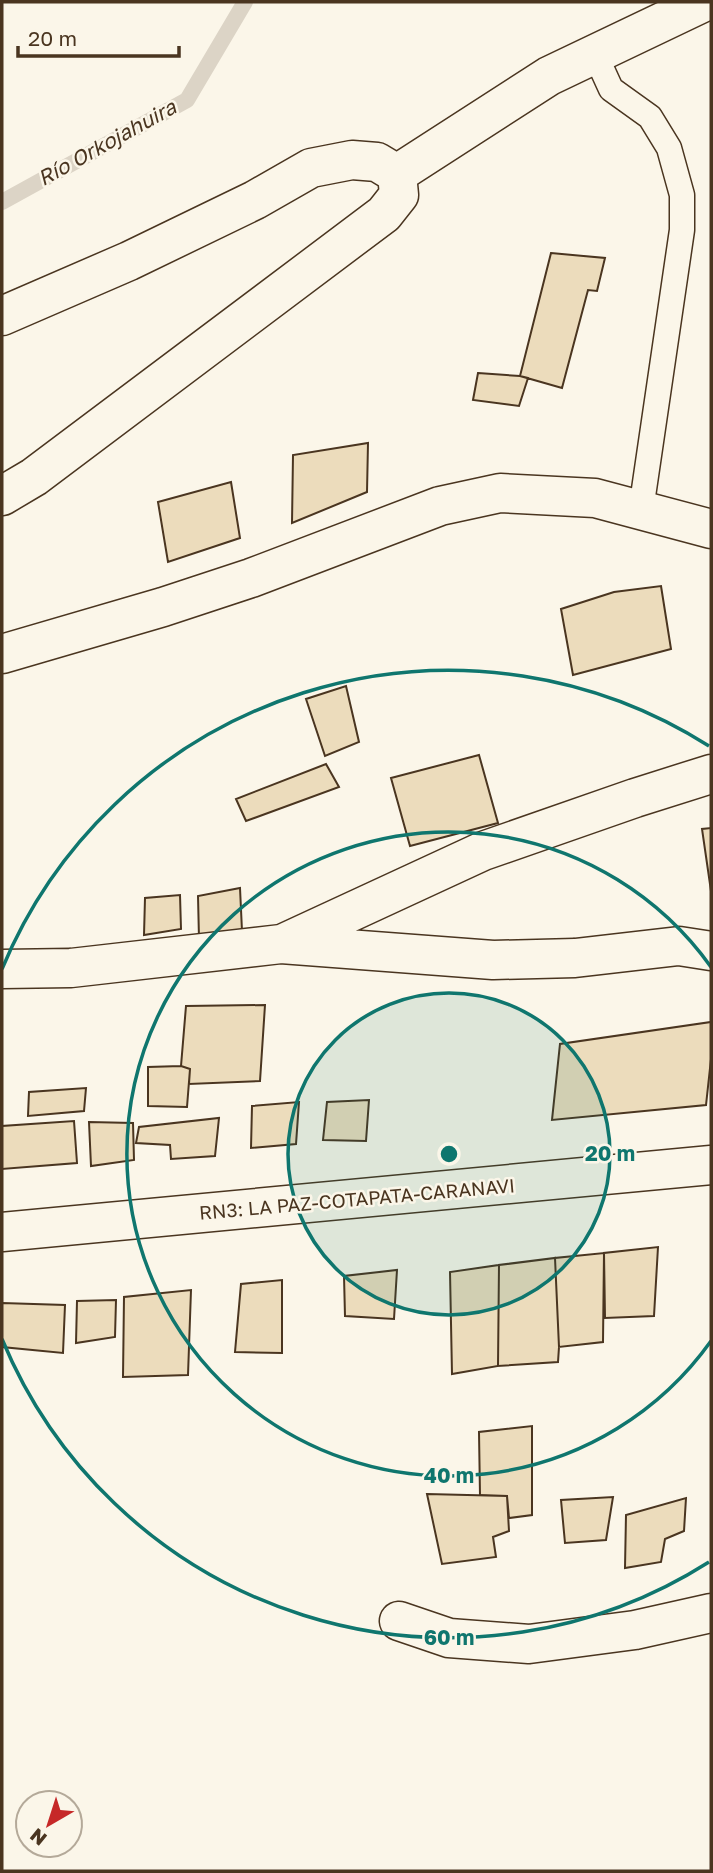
<svg xmlns="http://www.w3.org/2000/svg" width="713" height="1873" font-family="'Golos Text',sans-serif">
	<style>
		.lines { fill: none; stroke-linecap: round; stroke-linejoin: round }
		.stream { stroke: #dcd4c6; stroke-width: 16 }
		.building { fill: #ecdcbc; stroke: #4a3520; stroke-width: 2 }
		.lane-casing { stroke: #4a3520; stroke-width: 27 }
		.street-casing { stroke: #4a3520; stroke-width: 41 }
		.highway-casing { stroke: #4a3520; stroke-width: 41 }
		.lane { stroke: #fbf6e9; stroke-width: 24 }
		.street { stroke: #fbf6e9; stroke-width: 38 }
		.highway { stroke: #fbf6e9; stroke-width: 38 }
		.ring { fill: none; stroke: #0f766e; stroke-width: 3.5 }
		.labels { text-anchor: middle; stroke-width: 5; stroke-linejoin: round; paint-order: stroke }
		.street-label { font-size: 19px; fill: #4a3520; stroke: #fbf6e9 }
		.water-label { font-size: 21px; font-style: italic; fill: #4a3520; stroke: #fbf6e9 }
		.centre { fill: #0f766e; stroke: #fbf6e9; stroke-width: 3.5 }
		.ring-label { font-size: 21px; text-anchor: middle; font-weight: bold; fill: #0f766e; stroke: #fbf6e9; stroke-width: 5; stroke-linejoin: round; paint-order: stroke }
	</style>
	<rect width="100%" height="100%" fill="#fbf6e9"/>
	<g class="lines">
		<path class="stream" d="M 2,202 L 187,100 L 245,2"/>
	</g>
	<path class="building" d="M 551,253 L 605,258 L 597,291 L 588,290 L 562,388 L 520,376 Z
		M 478,373 L 520,376 L 528,378 L 519,406 L 473,400 Z
		M 368,443 L 367,492 L 292,523 L 293,455 Z
		M 231,482 L 240,538 L 168,562 L 158,502 Z
		M 661,586 L 671,649 L 573,675 L 561,609 L 614,592 Z
		M 346,686 L 359,742 L 325,756 L 306,699 Z
		M 479,755 L 498,823 L 410,846 L 391,778 Z
		M 326,764 L 339,787 L 246,821 L 236,799 Z
		M 711,828 L 711,891 L 702,829 Z
		M 240,888 L 242,931 L 199,939 L 198,896 Z
		M 180,895 L 181,929 L 144,935 L 145,898 Z
		M 265,1005 L 260,1081 L 189,1084 L 190,1069 L 181,1066 L 186,1006 Z
		M 711,1022 L 711,1059 L 706,1105 L 552,1120 L 560,1044 Z
		M 181,1066 L 190,1069 L 187,1107 L 148,1106 L 148,1067 Z
		M 86,1088 L 84,1111 L 28,1116 L 29,1092 Z
		M 369,1100 L 366,1141 L 323,1140 L 327,1102 Z
		M 299,1102 L 296,1144 L 251,1148 L 252,1106 Z
		M 219,1118 L 215,1156 L 171,1159 L 170,1145 L 136,1143 L 139,1127 Z
		M 74,1121 L 77,1163 L 2,1169 L 2,1126 Z
		M 89,1122 L 133,1123 L 134,1160 L 91,1166 Z
		M 658,1247 L 654,1316 L 605,1318 L 604,1253 Z
		M 604,1253 L 603,1342 L 559,1347 L 555,1258 Z
		M 555,1258 L 559,1347 L 558,1362 L 498,1366 L 499,1265 Z
		M 499,1265 L 498,1366 L 452,1374 L 450,1272 Z
		M 397,1270 L 394,1319 L 345,1316 L 344,1276 Z
		M 282,1280 L 282,1353 L 235,1352 L 241,1284 Z
		M 191,1290 L 188,1375 L 123,1377 L 124,1297 Z
		M 116,1300 L 115,1337 L 76,1343 L 77,1301 Z
		M 2,1303 L 65,1305 L 63,1353 L 2,1347 Z
		M 532,1426 L 532,1515 L 509,1518 L 507,1496 L 480,1495 L 479,1432 Z
		M 427,1494 L 507,1496 L 509,1531 L 493,1537 L 496,1557 L 442,1564 Z
		M 613,1497 L 606,1540 L 565,1543 L 561,1500 Z
		M 686,1498 L 684,1531 L 665,1539 L 661,1562 L 625,1568 L 626,1515 Z"/>
	<g class="lines">
		<defs>
			<path id="lane" d="M 595,54 L 611,89 L 650,117 L 669,148 L 682,195 L 682,230 L 641,510"/>
			<path id="street" d="M 397,174 L 549,76 L 704,2
				M 2,316 L 129,261 L 255,200 L 311,168 L 352,160 L 377,162 L 397,174 L 399,195 L 384,214 L 34,477 L 2,496
				M 2,654 L 163,607 L 251,578 L 440,506 L 500,493 L 595,498 L 711,529
				M 284,943 L 483,851 L 635,798 L 711,774
				M 2,969 L 71,968 L 281,944 L 493,960 L 575,958 L 679,946 L 711,951
				M 399,1621 L 449,1638 L 529,1644 L 635,1630 L 711,1613"/>
			<path id="highway" d="M 2,1232 L 711,1165"/>
		</defs>
		<use href="#lane" class="lane-casing"/>
		<use href="#street" class="street-casing"/>
		<use href="#highway" class="highway-casing"/>
		<use href="#lane" class="lane"/>
		<use href="#street" class="street"/>
		<use href="#highway" class="highway"/>
	</g>
	<circle cx="449" cy="1154" r="161" fill="#0f766e" fill-opacity=".12"/>
	<g class="ring">
		<circle cx="449" cy="1154" r="161"/>
		<path d="M711 1341A322 322 0 1 1 711 967"/>
		<path d="M709 1562A484 484 0 0 1 2 1339M2 969A484 484 0 0 1 709 746"/>
	</g>
	<g class="labels">
		<g class="street-label">
			<text transform="translate(357 1199) rotate(-5)" y="7">RN3: LA PAZ-COTAPATA-CARANAVI</text>
		</g>
		<g class="water-label">
			<text transform="translate(107 143) rotate(-29)" y="7">Río Orkojahuira</text>
		</g>
	</g>
	<circle cx="449" cy="1154" r="10" class="centre"/>
	<g class="ring-label">
		<text x="610" y="1161">20 m</text>
		<text x="449" y="1483">40 m</text>
		<text x="449" y="1645">60 m</text>
	</g>
	<rect width="713" height="1873" fill="none" stroke="#4a3520" stroke-width="7"/>
	<g transform="translate(49 1824) rotate(219)"><circle r="33" fill="#fbf6e9" stroke="#b4a999" stroke-width="2"/>
	<path d="M0-5L12 26L0 18L-12 26Z" fill="#c62828"/>
	<text y="-10" font-size="19" font-weight="bold" text-anchor="middle" fill="#4a3520">N</text>
	</g>
	<path d="M18 46v10h161v-10" fill="none" stroke="#4a3520" stroke-width="3.5"/>
	<text x="28" y="46" font-size="21" fill="#4a3520" stroke="#fbf6e9" stroke-width="5" paint-order="stroke">20 m</text>
</svg>
